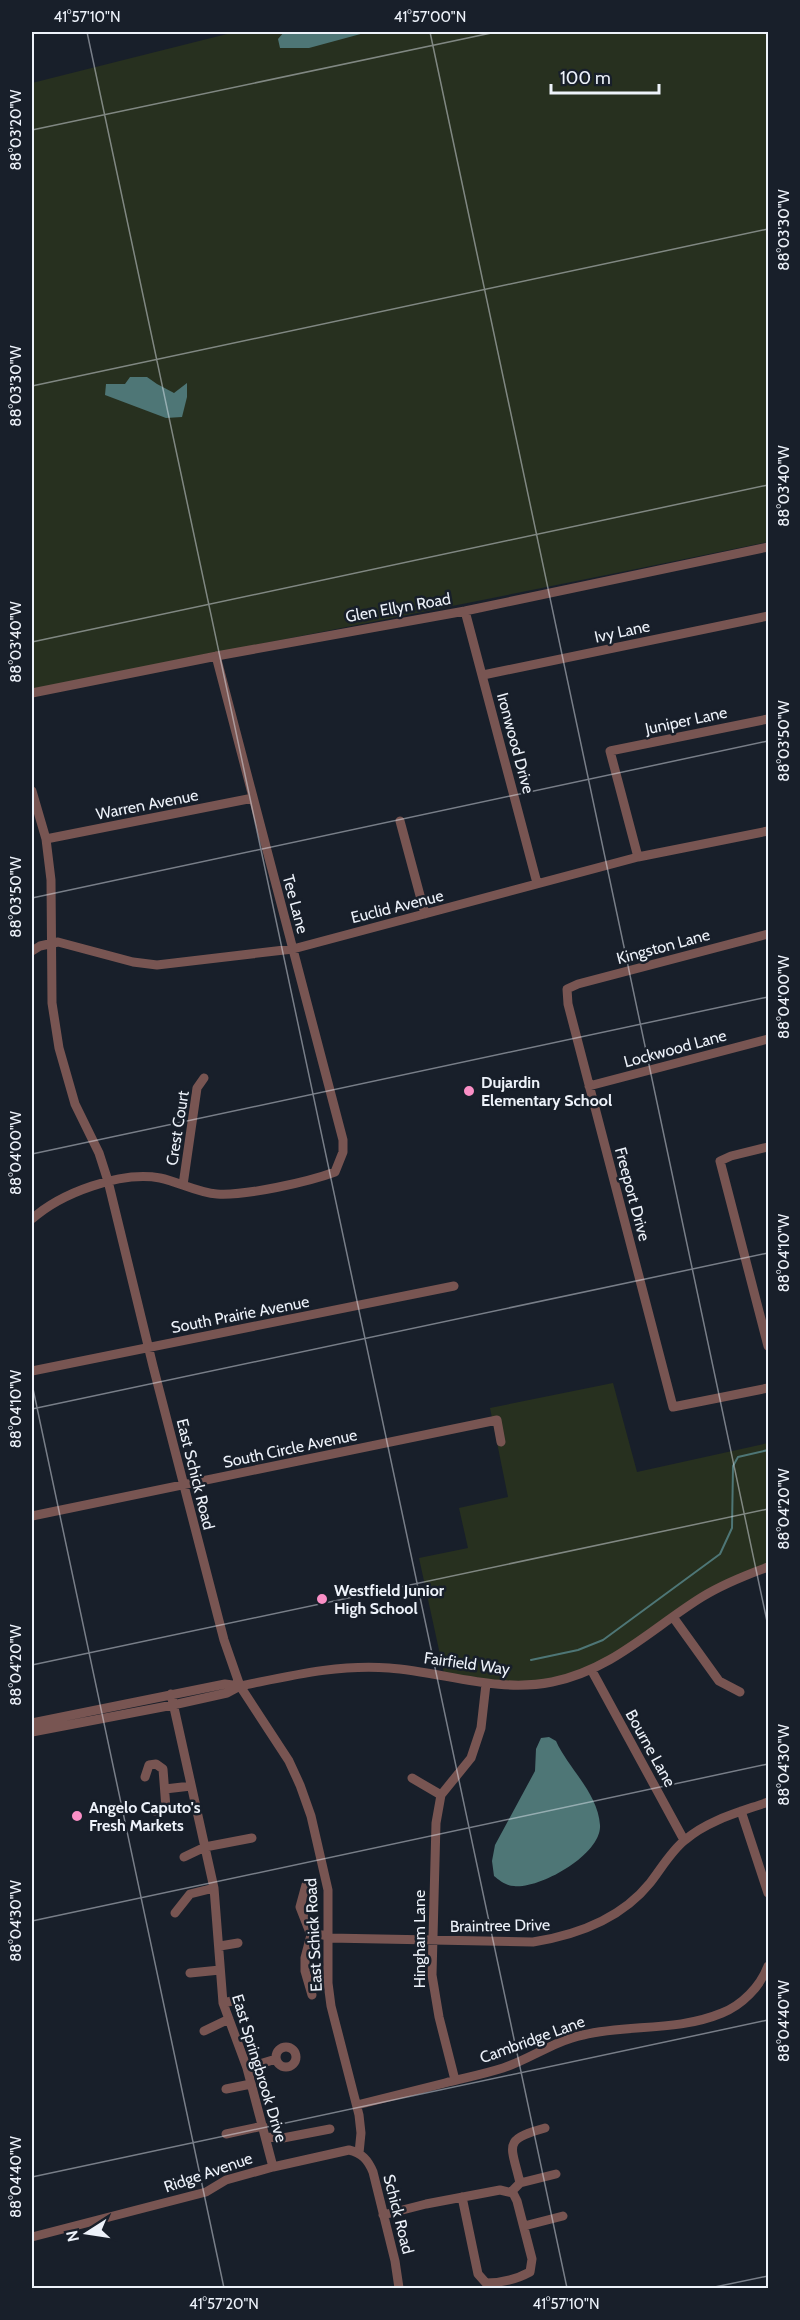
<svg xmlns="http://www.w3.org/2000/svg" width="800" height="2320" font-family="Cabin,sans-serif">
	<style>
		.green { fill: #27301f }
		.water { fill: #4e7676 }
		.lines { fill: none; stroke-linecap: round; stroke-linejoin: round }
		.stream { stroke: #4e7676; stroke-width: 2 }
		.minor { stroke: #785552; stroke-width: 9 }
		.ticks { fill: none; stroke: #edf2fa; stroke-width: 1.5; stroke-opacity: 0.45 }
		.poi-dot { fill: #fa8fc6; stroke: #181f2a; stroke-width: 2 }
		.labels { text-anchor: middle; stroke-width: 5; stroke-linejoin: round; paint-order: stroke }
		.street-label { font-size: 16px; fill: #edf2fa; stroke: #181f2a }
		.poi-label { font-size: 16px; font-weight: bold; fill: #edf2fa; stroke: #181f2a; text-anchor: start }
		.neatline { fill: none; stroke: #edf2fa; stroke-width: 2 }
		.ticks-label { font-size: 15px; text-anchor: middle; fill: #edf2fa }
	</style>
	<rect width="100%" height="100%" fill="#181f2a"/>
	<path class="green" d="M 235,32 L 768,32 L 768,542 C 523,593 277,640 32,690 L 32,83 Z
		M 613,1383 L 637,1472 L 768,1443 L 768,1565 L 743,1573 L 590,1668 L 540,1682 L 515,1683 L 444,1673 L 419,1558 L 468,1548 L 459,1508 L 508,1497 L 490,1408 Z"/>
	<path class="water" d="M 284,32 L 368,32 L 309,48 L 280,48 L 278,39 Z
		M 130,377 L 147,377 L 157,384 L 174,393 L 187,383 L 187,397 L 182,417 L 166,418 L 105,395 L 106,384 L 125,384 Z
		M 549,1737 L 556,1741 C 568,1768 598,1793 600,1825 C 602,1854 540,1889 514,1886 C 506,1886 499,1880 494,1876 L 492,1861 L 495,1845 L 535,1771 L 536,1749 L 541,1738 Z"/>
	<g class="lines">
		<path class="stream" d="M 531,1660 L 578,1650 L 603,1640 L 720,1554 L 732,1528 L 733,1466 L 738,1457 L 768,1450"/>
		<path class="minor" d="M 465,611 L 537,883
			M 483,675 L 768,616
			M 32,693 L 222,655 L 465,611 L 768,547
			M 32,791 L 46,839 L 51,880 L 52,1003 L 59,1048 L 75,1104 L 99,1153 L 108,1181 L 153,1366 L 224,1640 L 240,1686 L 289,1761 L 300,1785 L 311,1816 L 328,1890 L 328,1983 L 331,2006 L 359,2115 L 361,2133 L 359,2153
			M 400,821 L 425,914
			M 46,839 L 253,798
			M 638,857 L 610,751 L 768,719
			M 768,934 L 578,984 L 567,989 L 568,1004 L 673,1407 L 768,1388
			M 32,951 L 40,946 L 58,942 L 133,962 L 157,965 L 293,949 L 638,857 L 768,831
			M 589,1086 L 768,1039
			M 768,1147 L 731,1156 L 720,1161 L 768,1346
			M 183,1185 L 197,1088 L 204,1078
			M 32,1219 C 61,1193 120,1171 160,1178 C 179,1182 198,1193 217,1194 C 245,1196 308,1182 335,1172 L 343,1152 L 343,1140 L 216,656
			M 32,1371 L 454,1286
			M 32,1516 L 497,1420 L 501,1442
			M 673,1617 L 719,1681 L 740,1692
			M 592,1671 L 684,1840
			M 171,1694 L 214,1888 L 223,2003 L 247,2068 L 273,2167
			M 32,1723 L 225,1684 L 240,1686
			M 32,1732 L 173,1705 L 227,1693 L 240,1686 C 290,1676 338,1664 389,1668 C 444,1672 497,1693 552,1682 C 612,1670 652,1628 702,1597 C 723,1584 746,1575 768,1567
			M 145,1777 L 149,1765 L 156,1764 L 163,1769 L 166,1808 L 155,1811
			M 412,1778 L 441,1795
			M 165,1789 L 191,1786
			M 741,1811 L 768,1893
			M 184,1857 L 205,1847 L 252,1838
			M 306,1885 L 300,1907 L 311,1935 L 305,1958 L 305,1971 L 312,1995
			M 175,1913 L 190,1894 L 214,1888
			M 311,1935 L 324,1935 L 329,1938 L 533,1942 C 577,1935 621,1919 650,1883 C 661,1869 671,1851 685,1840 C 708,1820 740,1812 768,1802
			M 220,1946 L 238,1943
			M 190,1973 L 220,1970
			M 223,2003 L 241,1999
			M 204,2031 L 229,2019
			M276 2057a10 10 0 1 1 20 0a10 10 0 1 1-20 0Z
			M 247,2068 L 276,2059
			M 455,2080 L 439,2017 L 432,1975 L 436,1823 L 441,1795 L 471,1758 L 481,1728 L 486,1684
			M 226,2089 L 251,2084
			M 357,2105 C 386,2098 416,2090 445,2083 C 464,2078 484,2074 503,2068 C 530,2059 554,2041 583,2035 C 629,2024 676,2032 722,2013 C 742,2005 760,1987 768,1966
			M 226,2134 L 263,2126
			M 267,2137 L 283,2138 L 330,2129
			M 520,2183 L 556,2174
			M 511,2192 L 520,2183 C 511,2144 502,2140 545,2128
			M 383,2215 L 426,2204 L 500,2190 L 513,2193 L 517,2201 L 532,2259 L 530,2272 C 517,2279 501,2283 486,2283 L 478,2274 L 462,2197
			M 524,2226 L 563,2216
			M 32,2237 L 206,2192 L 226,2180 L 273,2167 L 349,2150 C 362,2153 368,2160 373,2172 L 395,2261 L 399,2288"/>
	</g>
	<path class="ticks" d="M 87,32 L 567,2288M 430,32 L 768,1626M 32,130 L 496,32M 32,386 L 768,229M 32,642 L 768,485M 32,898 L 768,741M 32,1154 L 768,997M 32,1384 L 224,2288M 32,1409 L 768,1253M 32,1665 L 768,1509M 32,1921 L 768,1764M 32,2177 L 768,2020M 710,2288 L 768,2276"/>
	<g class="poi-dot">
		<circle cx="469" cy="1091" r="6"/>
		<circle cx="322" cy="1599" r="6"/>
		<circle cx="77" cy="1816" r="6"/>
	</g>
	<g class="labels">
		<g class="street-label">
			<text transform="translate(398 607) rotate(-10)" y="6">Glen Ellyn Road</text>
			<text transform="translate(622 631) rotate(-12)" y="6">Ivy Lane</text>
			<text transform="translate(686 720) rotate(-12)" y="6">Juniper Lane</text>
			<text transform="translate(516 743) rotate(75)" y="6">Ironwood Drive</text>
			<text transform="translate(147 804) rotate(-11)" y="6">Warren Avenue</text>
			<text transform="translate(296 904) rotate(75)" y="6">Tee Lane</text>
			<text transform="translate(397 906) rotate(-14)" y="6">Euclid Avenue</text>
			<text transform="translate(663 946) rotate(-15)" y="6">Kingston Lane</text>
			<text transform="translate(675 1048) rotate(-15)" y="6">Lockwood Lane</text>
			<text transform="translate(177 1128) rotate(-81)" y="6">Crest Court</text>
			<text transform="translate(633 1194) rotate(75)" y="6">Freeport Drive</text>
			<text transform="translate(240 1314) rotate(-11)" y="6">South Prairie Avenue</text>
			<text transform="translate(290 1448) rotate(-12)" y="6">South Circle Avenue</text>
			<text transform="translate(196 1474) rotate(76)" y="6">East Schick Road</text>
			<text transform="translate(467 1663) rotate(8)" y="6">Fairfield Way</text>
			<text transform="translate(651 1748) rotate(61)" y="6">Bourne Lane</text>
			<text transform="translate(500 1925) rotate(-1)" y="6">Braintree Drive</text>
			<text transform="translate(313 1935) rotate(-93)" y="6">East Schick Road</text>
			<text transform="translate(419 1939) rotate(-90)" y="6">Hingham Lane</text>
			<text transform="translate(532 2039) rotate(-20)" y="6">Cambridge Lane</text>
			<text transform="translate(260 2068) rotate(73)" y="6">East Springbrook Drive</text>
			<text transform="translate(208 2172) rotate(-19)" y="6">Ridge Avenue</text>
			<text transform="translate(399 2214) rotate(76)" y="6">Schick Road</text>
		</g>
		<g class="poi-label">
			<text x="481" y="1088">Dujardin<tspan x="481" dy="18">Elementary School</tspan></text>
			<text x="334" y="1596">Westfield Junior<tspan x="334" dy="18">High School</tspan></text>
			<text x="89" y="1813">Angelo Caputo's<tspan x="89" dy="18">Fresh Markets</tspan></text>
		</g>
	</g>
	<rect width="800" height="2320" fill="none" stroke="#181f2a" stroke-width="66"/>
	<g transform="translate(87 2233) rotate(258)" stroke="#181f2a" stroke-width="4.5" paint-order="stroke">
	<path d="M0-4.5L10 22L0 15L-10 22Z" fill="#edf2fa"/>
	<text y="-9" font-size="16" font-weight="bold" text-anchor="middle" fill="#edf2fa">N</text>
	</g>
	<path d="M551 84v9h108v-9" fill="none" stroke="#edf2fa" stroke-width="3"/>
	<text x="560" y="84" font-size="18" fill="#edf2fa" stroke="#181f2a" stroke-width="4.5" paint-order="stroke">100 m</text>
	<rect x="33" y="33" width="734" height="2254" class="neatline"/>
	<g class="ticks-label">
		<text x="87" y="22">41°57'10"N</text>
		<text x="430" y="22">41°57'00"N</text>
		<text transform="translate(16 130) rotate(-90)" y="5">88°03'20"W</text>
		<text transform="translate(784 230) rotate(-90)" y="5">88°03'30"W</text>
		<text transform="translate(16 386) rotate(-90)" y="5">88°03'30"W</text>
		<text transform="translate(784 486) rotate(-90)" y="5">88°03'40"W</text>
		<text transform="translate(16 642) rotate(-90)" y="5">88°03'40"W</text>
		<text transform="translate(784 741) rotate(-90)" y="5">88°03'50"W</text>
		<text transform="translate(16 897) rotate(-90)" y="5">88°03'50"W</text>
		<text transform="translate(784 997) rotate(-90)" y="5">88°04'00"W</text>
		<text transform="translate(16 1153) rotate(-90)" y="5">88°04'00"W</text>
		<text transform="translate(784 1253) rotate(-90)" y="5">88°04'10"W</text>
		<text transform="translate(16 1409) rotate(-90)" y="5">88°04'10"W</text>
		<text transform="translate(784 1509) rotate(-90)" y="5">88°04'20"W</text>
		<text transform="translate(16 1665) rotate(-90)" y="5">88°04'20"W</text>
		<text transform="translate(784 1765) rotate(-90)" y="5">88°04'30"W</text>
		<text transform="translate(16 1921) rotate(-90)" y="5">88°04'30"W</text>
		<text transform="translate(784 2021) rotate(-90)" y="5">88°04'40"W</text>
		<text transform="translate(16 2177) rotate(-90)" y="5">88°04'40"W</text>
		<text x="224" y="2309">41°57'20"N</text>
		<text x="566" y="2309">41°57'10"N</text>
	</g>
</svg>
